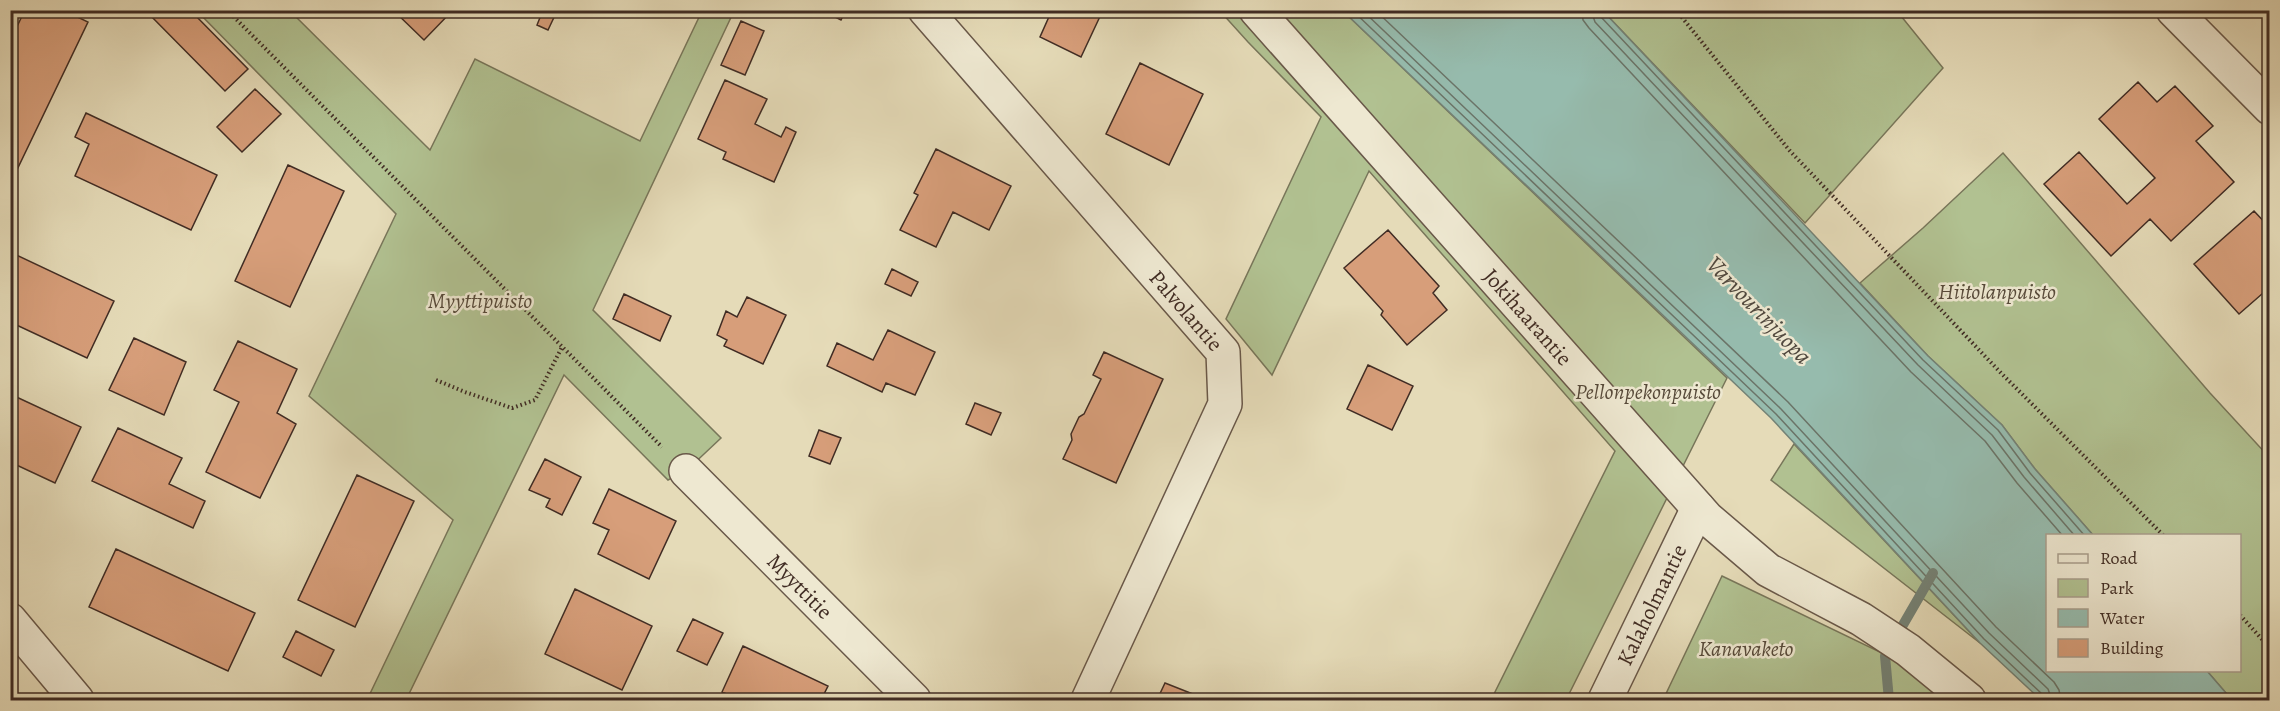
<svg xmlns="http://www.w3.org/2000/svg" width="2280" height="711" font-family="Alegreya,serif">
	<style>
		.green { fill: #b1c191; stroke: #78765a; stroke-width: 1.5 }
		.water { fill: #96bbad; stroke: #748276; stroke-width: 1.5 }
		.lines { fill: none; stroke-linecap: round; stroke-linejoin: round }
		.shore { stroke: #6b7468; stroke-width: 1.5 }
		.stream { stroke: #748276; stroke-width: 10 }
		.building { fill: #d79e7a; stroke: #402c24; stroke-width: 1.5 }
		.minor-casing { stroke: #695849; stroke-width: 36 }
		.path { stroke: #402c24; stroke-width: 4; stroke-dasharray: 1.5 3; stroke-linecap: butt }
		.minor { stroke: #eee8d1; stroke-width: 33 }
		.labels { text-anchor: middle; stroke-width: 5; stroke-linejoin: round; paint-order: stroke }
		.park-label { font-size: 22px; font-style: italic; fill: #574a3a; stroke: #eee8d1 }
		.street-label { font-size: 22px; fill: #402c24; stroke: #eee8d1 }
		.water-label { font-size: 24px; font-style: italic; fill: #51493f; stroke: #eee8d1 }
	</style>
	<rect width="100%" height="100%" fill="#e5dbb8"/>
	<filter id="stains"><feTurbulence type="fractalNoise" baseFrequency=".00333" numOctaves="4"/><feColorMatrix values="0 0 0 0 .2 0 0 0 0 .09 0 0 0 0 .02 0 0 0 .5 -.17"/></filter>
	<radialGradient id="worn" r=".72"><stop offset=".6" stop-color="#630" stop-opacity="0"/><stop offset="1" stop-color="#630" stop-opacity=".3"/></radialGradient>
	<path class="green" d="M 197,11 L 290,11 L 430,150 L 475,59 L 640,141 L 702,11 L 734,11 L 593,310 L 721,438 L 686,471 L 668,480 L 564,375 L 406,700 L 367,700 L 453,520 L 309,396 L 396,214 Z
		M 1220,11 L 1343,11 L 1727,378 L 1566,700 L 1491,700 L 1615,451 L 1369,171 L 1272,375 L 1226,319 L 1321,117 L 1248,42 Z
		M 1603,11 L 1897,11 L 1943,68 L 1805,223 Z
		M 2003,153 L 2210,393 L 2269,457 L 2269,700 L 2232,700 L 2207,671 L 2240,670 L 2240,536 L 2093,535 L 2035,469 L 2002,425 L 1928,356 L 1860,283 L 1923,228 Z
		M 1794,444 L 1980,643 L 1771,480 Z
		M 1722,576 L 1909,666 L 1943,700 L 1663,700 Z"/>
	<path class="water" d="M 1343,11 L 1603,11 L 1928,356 L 2002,425 L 2035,469 L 2093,535 L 2048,536 L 2048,670 L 2207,671 L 2232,700 L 2041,700 L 1980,643 L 1771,418 Z"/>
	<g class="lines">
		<path class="shore" d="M 1352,10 L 1776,414 L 1984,639 L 2042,694 L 2044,700
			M 1362,10 L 1781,409 L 1989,633 L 2048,689 L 2052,700
			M 1375,10 L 1788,402 L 1996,627 L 2054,682 L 2059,690 L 2061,700
			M 1582,10 L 1583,20 L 1589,28 L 1911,372 L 1985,441 L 2017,483 L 2063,536
			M 1591,10 L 1595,22 L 1918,365 L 1992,435 L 2024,477 L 2075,536
			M 1599,10 L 1601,17 L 1923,360 L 1998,430 L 2030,473 L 2085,536"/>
		<path class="stream" d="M 1889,700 L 1885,656 L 1933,573"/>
	</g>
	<path class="building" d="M 25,10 L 63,10 L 88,22 L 13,178 L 10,177 L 10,41 Z
		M 145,10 L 190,10 L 248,69 L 225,91 Z
		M 393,10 L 453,10 L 424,40 Z
		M 543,10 L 557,11 L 548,30 L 537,25 Z
		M 831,10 L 846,10 L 841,20 L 829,14 Z
		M 1052,10 L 1103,10 L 1081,57 L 1040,37 Z
		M 741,21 L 764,31 L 745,75 L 721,65 Z
		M 1140,63 L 1203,94 L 1169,165 L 1106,134 Z
		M 725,80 L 767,99 L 755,124 L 781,137 L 786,127 L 796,132 L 774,182 L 723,159 L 726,152 L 698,139 Z
		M 2138,82 L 2157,102 L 2175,86 L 2213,126 L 2196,141 L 2234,182 L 2171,241 L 2150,219 L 2111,256 L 2044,184 L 2079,152 L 2127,204 L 2155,178 L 2099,119 Z
		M 255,89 L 281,114 L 242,152 L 217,127 Z
		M 86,113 L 217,175 L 191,230 L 75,176 L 89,144 L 75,137 Z
		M 936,149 L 1011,186 L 989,230 L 953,212 L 936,247 L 900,230 L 918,195 L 914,193 Z
		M 288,165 L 344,191 L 290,307 L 235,281 Z
		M 2254,211 L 2270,228 L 2270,287 L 2239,314 L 2194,264 Z
		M 1388,230 L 1439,286 L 1433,293 L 1447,310 L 1407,345 L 1381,315 L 1383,311 L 1344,268 Z
		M 10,252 L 114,301 L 87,358 L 10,322 Z
		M 892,269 L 918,282 L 911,296 L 885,284 Z
		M 624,294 L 671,316 L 660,341 L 613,319 Z
		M 747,297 L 786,315 L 763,364 L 724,346 L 727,340 L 717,335 L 726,311 L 737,317 Z
		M 888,330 L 935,352 L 915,395 L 886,383 L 882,392 L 827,366 L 837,343 L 873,360 Z
		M 134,338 L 186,362 L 164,415 L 109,390 Z
		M 238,341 L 297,369 L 277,413 L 296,424 L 260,498 L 206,472 L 239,402 L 214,390 Z
		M 1104,352 L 1163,379 L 1116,483 L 1063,459 L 1072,440 L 1071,434 L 1079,417 L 1084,414 L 1101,379 L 1093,375 Z
		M 1368,365 L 1413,386 L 1392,430 L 1347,409 Z
		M 10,394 L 81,427 L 55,483 L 10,462 Z
		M 975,403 L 1001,413 L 991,435 L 966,424 Z
		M 118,428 L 182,458 L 169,484 L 205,501 L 193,528 L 92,481 Z
		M 819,430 L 841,438 L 830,464 L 809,456 Z
		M 545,459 L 581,477 L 562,515 L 546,507 L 550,499 L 529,490 Z
		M 357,475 L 414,501 L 355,627 L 298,600 Z
		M 609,489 L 676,521 L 649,579 L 598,554 L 609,530 L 593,523 Z
		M 116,549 L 255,613 L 228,671 L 89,607 Z
		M 575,589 L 652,626 L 622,690 L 545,654 Z
		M 693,619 L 723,633 L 707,665 L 677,651 Z
		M 296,631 L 334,650 L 321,676 L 283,657 Z
		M 743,646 L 828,686 L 821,700 L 740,700 L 722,692 Z
		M 1165,683 L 1208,700 L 1157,700 Z"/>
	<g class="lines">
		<defs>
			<g id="minor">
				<path id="s1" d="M 925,10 L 1223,352 L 1225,404 L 1088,700"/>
				<path id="s2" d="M 1256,10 L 1707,518 L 1768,570 L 1861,619 L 1908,650 L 1969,700"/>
				<path d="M 2173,10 L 2270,108"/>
				<path id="s3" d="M 686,471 L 914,700"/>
				<path d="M 10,620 L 77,700"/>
				<path id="s4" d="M 1605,700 L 1698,508"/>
			</g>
		</defs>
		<use href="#minor" class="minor-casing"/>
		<path class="path" d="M 227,10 L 662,447
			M 1676,10 L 1790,151 L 2001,373 L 2164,536
			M 436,380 L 465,392 L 512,408 L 535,400 L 562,347
			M 2240,615 L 2270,648"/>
		<use href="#minor" class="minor"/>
	</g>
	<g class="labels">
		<g class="park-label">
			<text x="1997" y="299">Hiitolanpuisto</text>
			<text x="480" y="308">Myyttipuisto</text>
			<text x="1648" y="399">Pellonpekonpuisto</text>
			<text x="1746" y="656">Kanavaketo</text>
		</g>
		<g class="street-label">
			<text dy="8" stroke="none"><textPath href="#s1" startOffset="398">Palvolantie</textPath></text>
			<text dy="8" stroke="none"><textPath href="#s2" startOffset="410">Jokihaarantie</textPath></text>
			<text dy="8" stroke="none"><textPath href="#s3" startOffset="162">Myyttitie</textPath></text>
			<text dy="8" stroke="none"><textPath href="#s4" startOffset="106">Kalaholmantie</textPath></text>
		</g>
		<g class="water-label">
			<text transform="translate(1759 310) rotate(46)" y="8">Varvourinjuopa</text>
		</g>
	</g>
	<rect width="2280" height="711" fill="none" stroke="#e5dbb8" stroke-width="36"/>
	<rect x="12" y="12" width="2256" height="687" fill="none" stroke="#402c24" stroke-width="3"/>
	<rect x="18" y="18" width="2244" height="675" fill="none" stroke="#402c24" stroke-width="1.5"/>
	<rect x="2046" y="534" width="195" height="138" fill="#eee8d1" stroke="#a89d8c" stroke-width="1.5"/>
	<rect x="2058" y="554" width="30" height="9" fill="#eee8d1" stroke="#a89d8c" stroke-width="1.5"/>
	<text x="2100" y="564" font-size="18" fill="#402c24">Road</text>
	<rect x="2058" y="579" width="30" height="18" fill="#b1c191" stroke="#a89d8c" stroke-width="1.5"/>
	<text x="2100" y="594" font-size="18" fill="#402c24">Park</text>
	<rect x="2058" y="609" width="30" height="18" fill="#96bbad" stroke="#a89d8c" stroke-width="1.5"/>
	<text x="2100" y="624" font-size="18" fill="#402c24">Water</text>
	<rect x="2058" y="639" width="30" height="18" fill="#d79e7a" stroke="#a89d8c" stroke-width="1.5"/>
	<text x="2100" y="654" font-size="18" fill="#402c24">Building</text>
	<rect width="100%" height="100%" filter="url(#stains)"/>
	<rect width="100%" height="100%" fill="url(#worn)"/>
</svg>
